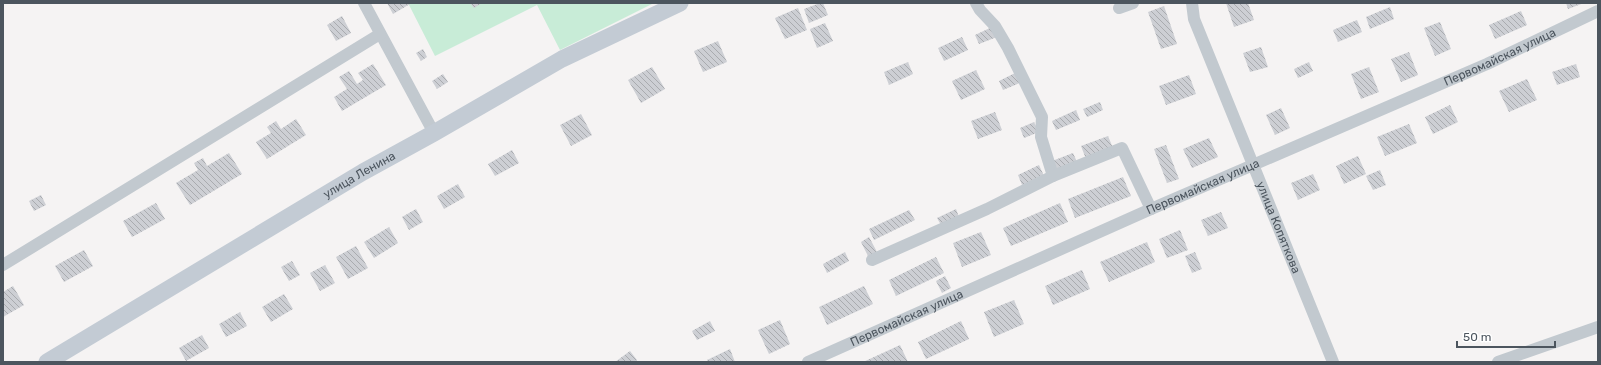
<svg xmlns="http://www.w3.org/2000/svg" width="1601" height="365" font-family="Rubik,sans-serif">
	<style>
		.green { fill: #c8ecd7 }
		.building { fill: url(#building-back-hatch) }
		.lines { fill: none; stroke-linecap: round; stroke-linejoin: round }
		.minor { stroke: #c2c9cf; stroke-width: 12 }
		.secondary { stroke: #c3cbd4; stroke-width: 17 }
		.labels { text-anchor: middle; stroke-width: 3.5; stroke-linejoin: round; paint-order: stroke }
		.street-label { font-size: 12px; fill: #4c555e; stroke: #fff }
	</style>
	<defs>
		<pattern id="building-back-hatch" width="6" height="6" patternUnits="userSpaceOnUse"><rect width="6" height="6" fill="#cdcfd4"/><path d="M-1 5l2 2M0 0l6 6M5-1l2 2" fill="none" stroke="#a9abaf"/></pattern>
	</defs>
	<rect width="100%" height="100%" fill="#f5f3f3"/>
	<path class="green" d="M 408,3 L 654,3 L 560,50 L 537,5 L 435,56 Z"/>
	<path class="building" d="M 387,3 L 409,3 L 410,4 L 393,14 Z
		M 470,3 L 482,3 L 474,8 Z
		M 820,3 L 823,3 L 828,15 L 809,23 L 804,9 Z
		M 1226,3 L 1248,3 L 1254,20 L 1234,27 Z
		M 1566,3 L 1584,3 L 1568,9 Z
		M 1164,6 L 1177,44 L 1161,49 L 1148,12 Z
		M 1390,7 L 1394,19 L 1370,29 L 1366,17 Z
		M 798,8 L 807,30 L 785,39 L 775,18 Z
		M 1521,11 L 1527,25 L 1495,39 L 1489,25 Z
		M 342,16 L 351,33 L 336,41 L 327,25 Z
		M 1357,20 L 1362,32 L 1338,42 L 1333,30 Z
		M 1440,22 L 1451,49 L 1435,56 L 1424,28 Z
		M 825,23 L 833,41 L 817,48 L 810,29 Z
		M 992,27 L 997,37 L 979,44 L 975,35 Z
		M 962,37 L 968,50 L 944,61 L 938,48 Z
		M 718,41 L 727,62 L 703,72 L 694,51 Z
		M 1261,47 L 1268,67 L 1250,72 L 1243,53 Z
		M 423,49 L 427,57 L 421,61 L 416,53 Z
		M 1409,52 L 1418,75 L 1401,82 L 1391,59 Z
		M 908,62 L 913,74 L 889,85 L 884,72 Z
		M 1309,62 L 1313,71 L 1298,78 L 1294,69 Z
		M 373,64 L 386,85 L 342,111 L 334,97 L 347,89 L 339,77 L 349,71 L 357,84 L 363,80 L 358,73 Z
		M 1576,64 L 1580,77 L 1557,85 L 1552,72 Z
		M 652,67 L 665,89 L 641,103 L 628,80 Z
		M 1369,67 L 1379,92 L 1361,99 L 1351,74 Z
		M 976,70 L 985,89 L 961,100 L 952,81 Z
		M 1017,72 L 1022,82 L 1003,90 L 999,81 Z
		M 443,74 L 448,82 L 437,89 L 432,81 Z
		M 1189,75 L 1196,94 L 1166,105 L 1159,86 Z
		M 1527,79 L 1537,100 L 1509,112 L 1499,91 Z
		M 1100,102 L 1103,110 L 1087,117 L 1083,109 Z
		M 1450,105 L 1458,122 L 1433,134 L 1425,117 Z
		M 1281,108 L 1290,128 L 1275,135 L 1266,115 Z
		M 1076,110 L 1080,120 L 1056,130 L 1052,121 Z
		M 995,112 L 1002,130 L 978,139 L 971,121 Z
		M 581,114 L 592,135 L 571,146 L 560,125 Z
		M 296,119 L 306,135 L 267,159 L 256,142 L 271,133 L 267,127 L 276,121 L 281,129 Z
		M 1034,122 L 1039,132 L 1024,138 L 1020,128 Z
		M 1409,124 L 1417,143 L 1385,156 L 1377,137 Z
		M 1108,136 L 1113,148 L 1086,159 L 1081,146 Z
		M 1209,138 L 1218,157 L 1192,168 L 1183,149 Z
		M 1166,145 L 1179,179 L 1167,183 L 1154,149 Z
		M 512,150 L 519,163 L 495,176 L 488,164 Z
		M 229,153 L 242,174 L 190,205 L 176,183 L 198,170 L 194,163 L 203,158 L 207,166 Z
		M 1073,153 L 1077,162 L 1056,170 L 1052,161 Z
		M 1358,156 L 1366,174 L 1344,184 L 1336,166 Z
		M 1039,165 L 1044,176 L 1022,185 L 1018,175 Z
		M 1380,170 L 1386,185 L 1373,190 L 1366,176 Z
		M 1313,174 L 1320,190 L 1298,200 L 1291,183 Z
		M 1123,177 L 1131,196 L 1075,218 L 1068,199 Z
		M 458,184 L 465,197 L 444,209 L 437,196 Z
		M 41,195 L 46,205 L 34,211 L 29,201 Z
		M 156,203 L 165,219 L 132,237 L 123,221 Z
		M 1060,203 L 1068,222 L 1011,246 L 1003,228 Z
		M 416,209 L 423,222 L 409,230 L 402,217 Z
		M 956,209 L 959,217 L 941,225 L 937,218 Z
		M 909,210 L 915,220 L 874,240 L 869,229 Z
		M 1221,212 L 1228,228 L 1208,236 L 1201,220 Z
		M 389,227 L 398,243 L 374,258 L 364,242 Z
		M 1180,230 L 1188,250 L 1167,258 L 1159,239 Z
		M 981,232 L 991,255 L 962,267 L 953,243 Z
		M 869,237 L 877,252 L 868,256 L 861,242 Z
		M 1147,242 L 1155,262 L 1109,282 L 1100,262 Z
		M 356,246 L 368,268 L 348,279 L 336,257 Z
		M 84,250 L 93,266 L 64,282 L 55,266 Z
		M 845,252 L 849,261 L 827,273 L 823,264 Z
		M 1195,252 L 1202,269 L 1192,273 L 1185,256 Z
		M 936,257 L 944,273 L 896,296 L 889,280 Z
		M 292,261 L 300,275 L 289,281 L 281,267 Z
		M 325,265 L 335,283 L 320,291 L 310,273 Z
		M 1082,270 L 1090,289 L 1053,305 L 1045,286 Z
		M 945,276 L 951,288 L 942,293 L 936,281 Z
		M 13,286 L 24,305 L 3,317 L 3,292 Z
		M 864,286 L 873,304 L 827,325 L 819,307 Z
		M 284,294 L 293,309 L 271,322 L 262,307 Z
		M 1014,300 L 1024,324 L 994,337 L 984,312 Z
		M 240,312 L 247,326 L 226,337 L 219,324 Z
		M 780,320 L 790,344 L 769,354 L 758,330 Z
		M 710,321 L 715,331 L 697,340 L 692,331 Z
		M 961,321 L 969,339 L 926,359 L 918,342 Z
		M 202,335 L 209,348 L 186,361 L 179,348 Z
		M 900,345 L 908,362 L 863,362 L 874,357 Z
		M 730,349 L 735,362 L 708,362 L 707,360 Z
		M 630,351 L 637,360 L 635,362 L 615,362 Z"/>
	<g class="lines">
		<g class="minor">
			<path d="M 364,3 L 434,133"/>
			<path d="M 976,3 L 980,10 L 995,26 L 1008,48 L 1042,117 L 1041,137 L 1053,176"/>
			<path id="s1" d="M 1192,3 L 1194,19 L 1333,362"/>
			<path d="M 1119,8 L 1133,3"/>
			<path d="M 872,260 L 987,209 L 1053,176 L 1122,148 L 1151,209"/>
			<path d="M 3,265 L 380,34"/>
			<path id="s2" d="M 808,362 L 1151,209 L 1487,64 L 1598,11"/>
			<path d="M 1498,362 L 1598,327"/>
		</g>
		<path class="secondary" id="s3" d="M 47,362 L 363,172 L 434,133 L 562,59 L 680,3"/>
	</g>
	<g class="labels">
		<g class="street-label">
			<text dy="4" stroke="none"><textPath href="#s2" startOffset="756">Первомайская улица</textPath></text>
			<text dy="4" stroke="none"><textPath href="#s3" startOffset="364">улица Ленина</textPath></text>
			<text dy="4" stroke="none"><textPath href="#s2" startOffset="432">Первомайская улица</textPath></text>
			<text dy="4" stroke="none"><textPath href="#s1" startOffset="241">улица Копяткова</textPath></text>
			<text dy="4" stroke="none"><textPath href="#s2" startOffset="108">Первомайская улица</textPath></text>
		</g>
	</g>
	<rect width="1601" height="365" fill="none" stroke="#4c555e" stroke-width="8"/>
	<path d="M1457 341v6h98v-6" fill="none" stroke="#4c555e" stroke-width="2"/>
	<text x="1463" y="341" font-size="12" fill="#4c555e" stroke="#ffffff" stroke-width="3" paint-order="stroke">50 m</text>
</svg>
